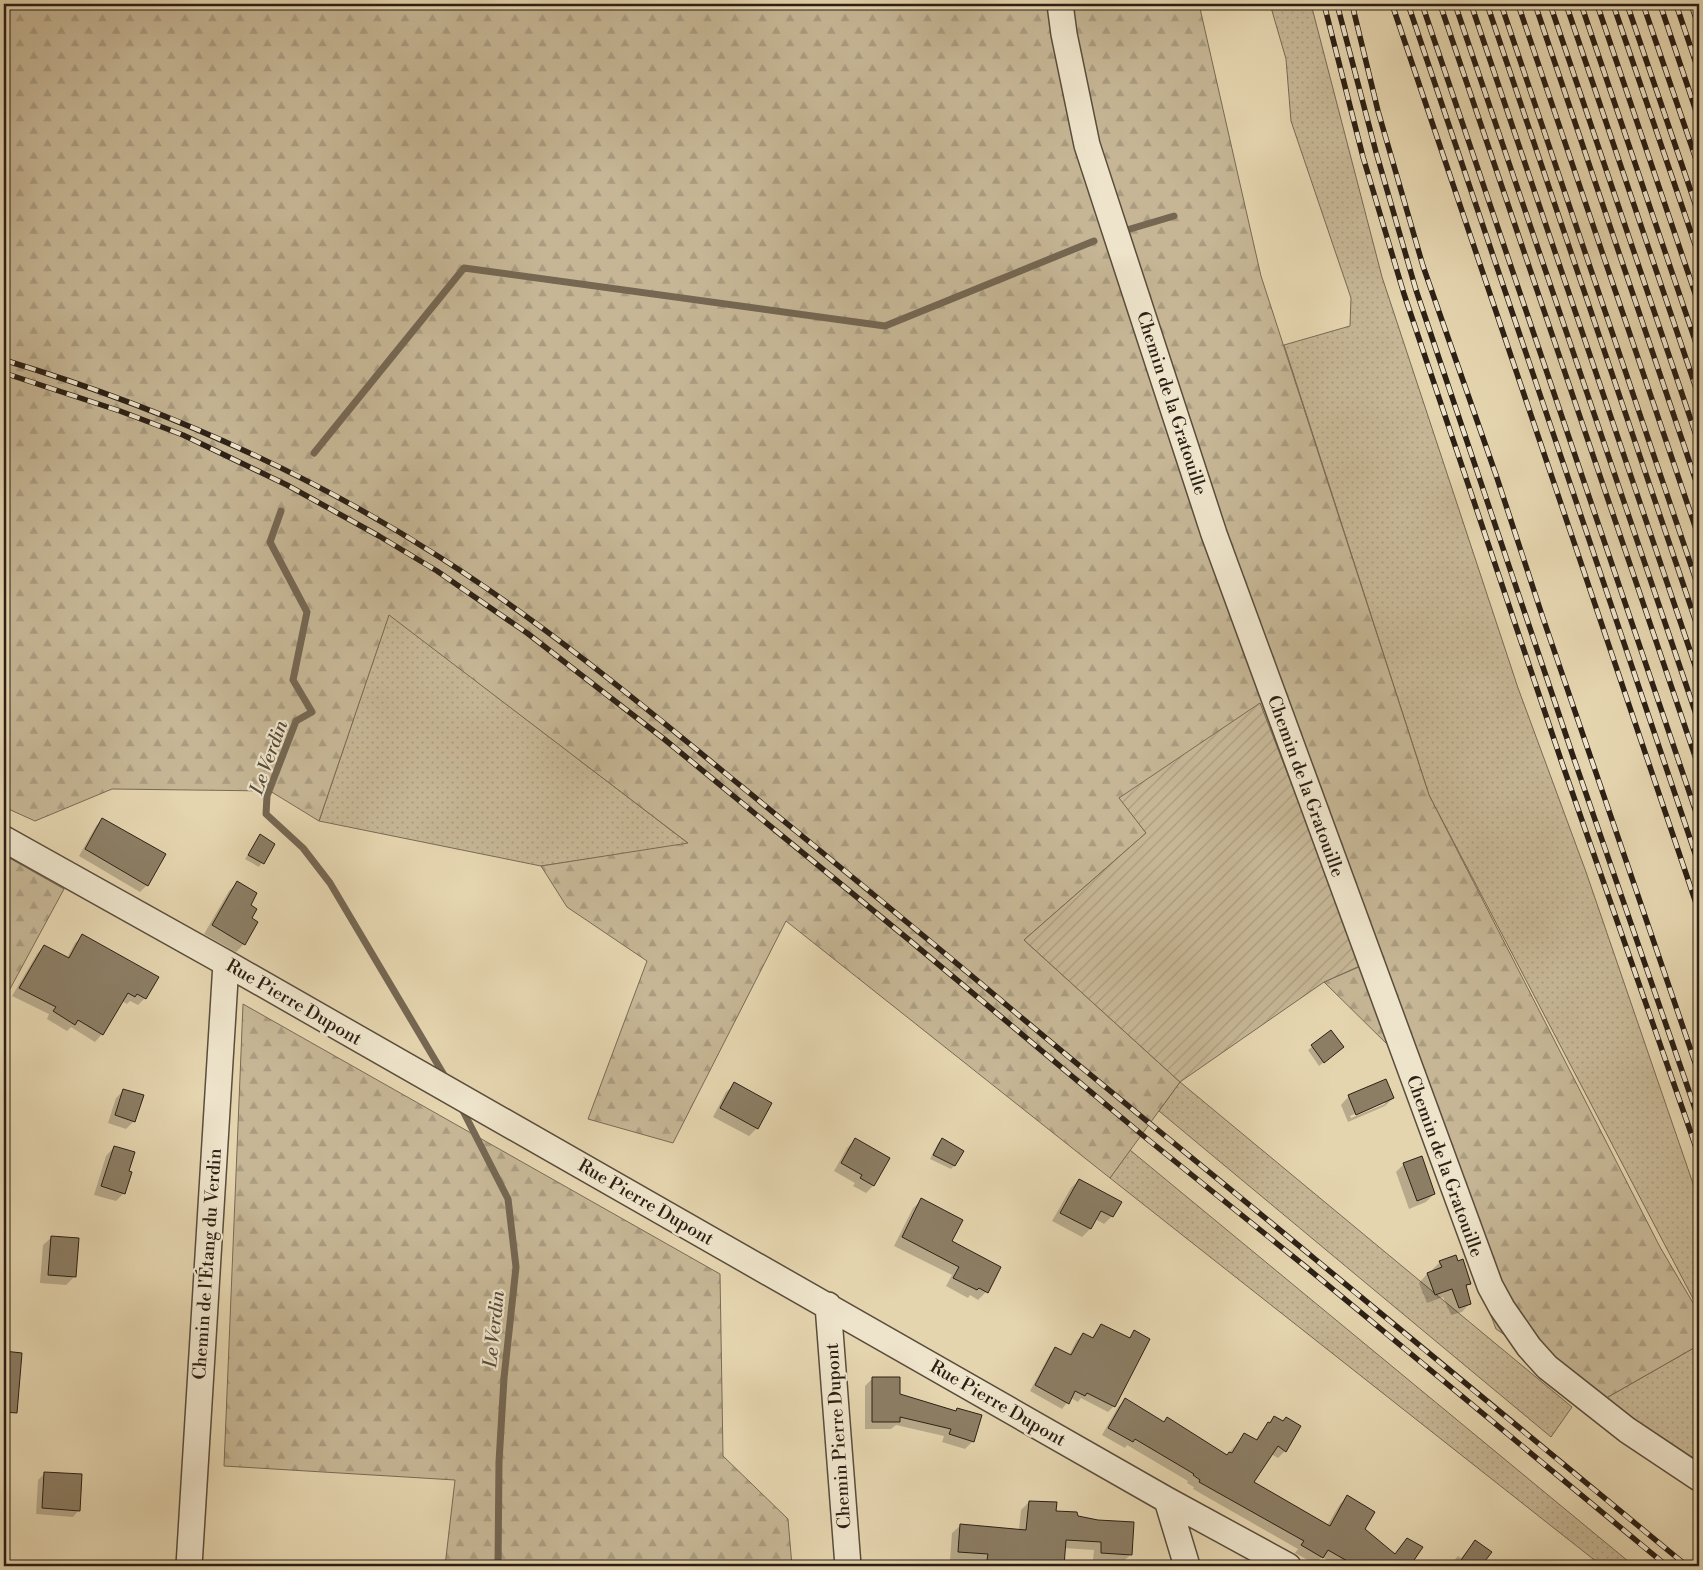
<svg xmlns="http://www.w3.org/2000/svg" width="1703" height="1570" font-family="'Libre Bodoni',serif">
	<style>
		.grass { fill: url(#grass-dots); stroke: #796b55 }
		.forest { fill: url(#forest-firs); stroke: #796b55 }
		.garden { fill: url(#garden-furrows); stroke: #796b55 }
		.shadow { fill: #0003; fill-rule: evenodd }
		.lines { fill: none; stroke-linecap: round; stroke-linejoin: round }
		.stream { stroke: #756752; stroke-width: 7 }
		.building { fill: #8c7e65; stroke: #2c2015 }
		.minor-casing { stroke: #5a4d3c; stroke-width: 28 }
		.minor { stroke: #eee4cb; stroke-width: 25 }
		.rail-casing { stroke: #2c2015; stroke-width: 5.5 }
		.rail { stroke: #eee4cb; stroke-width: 4; stroke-dasharray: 11; stroke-linecap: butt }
		.labels { text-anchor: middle; stroke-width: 4.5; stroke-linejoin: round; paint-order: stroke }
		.street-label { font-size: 18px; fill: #2c2015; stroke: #eee4cb }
		.water-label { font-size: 19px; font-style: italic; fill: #574a39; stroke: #eee4cb }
	</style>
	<defs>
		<pattern id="grass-dots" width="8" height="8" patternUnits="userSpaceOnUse" patternTransform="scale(1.25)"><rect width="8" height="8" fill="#c6b695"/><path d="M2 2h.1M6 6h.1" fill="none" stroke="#aa9c80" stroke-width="1.8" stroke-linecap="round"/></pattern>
		<pattern id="forest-firs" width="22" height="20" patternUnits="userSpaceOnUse" patternTransform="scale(1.25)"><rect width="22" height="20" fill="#c6b695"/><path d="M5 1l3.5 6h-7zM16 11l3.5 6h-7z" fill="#aa9c80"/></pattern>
		<pattern id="garden-furrows" width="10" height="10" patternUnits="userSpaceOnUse" patternTransform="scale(1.25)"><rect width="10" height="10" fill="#c6b695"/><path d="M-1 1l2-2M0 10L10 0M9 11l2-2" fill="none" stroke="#aa9c80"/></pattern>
	</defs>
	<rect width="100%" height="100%" fill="#e5d5af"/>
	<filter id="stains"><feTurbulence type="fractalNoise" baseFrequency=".004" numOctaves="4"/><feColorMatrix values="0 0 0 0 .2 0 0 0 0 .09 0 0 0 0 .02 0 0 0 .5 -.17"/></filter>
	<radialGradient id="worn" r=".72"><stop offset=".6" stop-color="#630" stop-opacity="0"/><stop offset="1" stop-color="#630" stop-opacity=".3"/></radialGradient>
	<path class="grass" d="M 1270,4 L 1311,4 L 1382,277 L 1518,688 L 1586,872 L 1699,1201 L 1699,1310 L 1429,795 L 1284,345 L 1350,326 L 1351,298 L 1291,121 L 1286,59 Z
		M 389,614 L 689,844 L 541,866 L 319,821 Z
		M 1180,1082 L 1572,1407 L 1551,1437 L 1159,1111 Z
		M 1130,1150 L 1634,1566 L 1602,1566 L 1110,1178 Z
		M 1699,1345 L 1699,1475 L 1601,1401 Z"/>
	<path class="forest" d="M 6,4 L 1199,4 L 1261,276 L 1429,795 L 1660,1247 L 1699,1313 L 1699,1345 L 1601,1401 L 1496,1329 L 1390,1047 L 1324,982 L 1361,966 L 1119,797 L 1146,833 L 1024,940 L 1180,1082 L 1110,1178 L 786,921 L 673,1143 L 588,1119 L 647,961 L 567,907 L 541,866 L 688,843 L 389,615 L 319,821 L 270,791 L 112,789 L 35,821 L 4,807 L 4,6 Z
		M 4,855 L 64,889 L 4,1000 Z
		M 243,1004 L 720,1274 L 723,1456 L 788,1519 L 792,1566 L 445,1566 L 455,1480 L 224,1466 Z"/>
	<path class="garden" d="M 1260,703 L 1362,965 L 1324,982 L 1180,1082 L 1024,940 L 1146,833 L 1119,798 Z"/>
	<path class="shadow" d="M 102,819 L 147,885 L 140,892 L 79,856 L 96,826 Z
		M 260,836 L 273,845 L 259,867 L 245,859 Z
		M 237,883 L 250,918 L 244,944 L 236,952 L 204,934 L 229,891 Z
		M 83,936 L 145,998 L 138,1005 L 130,1001 L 127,1004 L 122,1001 L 102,1034 L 95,1042 L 71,1027 L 67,1031 L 47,1019 L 49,1014 L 12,996 L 37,954 L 44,946 L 67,958 L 75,943 Z
		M 1331,1032 L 1338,1051 L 1319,1066 L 1308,1050 Z
		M 735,1084 L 757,1128 L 749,1136 L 713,1117 L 726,1092 Z
		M 123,1091 L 134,1121 L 126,1129 L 108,1123 L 116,1098 Z
		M 1349,1096 L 1393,1098 L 1385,1106 L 1348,1122 L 1341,1105 ZM 1385,1101 L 1385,1104 L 1351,1118 L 1350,1116 Z
		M 942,1139 L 954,1166 L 951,1169 L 930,1159 L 938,1143 Z
		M 855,1140 L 873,1186 L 866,1193 L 853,1186 L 855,1183 L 834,1171 L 847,1148 Z
		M 114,1147 L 128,1172 L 124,1193 L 116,1201 L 94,1195 L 106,1156 Z
		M 1404,1164 L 1434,1194 L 1426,1202 L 1409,1209 L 1396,1172 Z
		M 1079,1180 L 1112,1216 L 1104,1224 L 1095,1219 L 1090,1229 L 1082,1237 L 1052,1221 L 1071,1188 Z
		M 922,1200 L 986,1292 L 978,1300 L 970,1295 L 968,1298 L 946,1286 L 952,1275 L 894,1246 L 913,1208 Z
		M 52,1237 L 75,1276 L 66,1285 L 40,1283 L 43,1245 Z
		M 1440,1262 L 1470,1283 L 1465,1288 L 1470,1303 L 1462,1312 L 1451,1315 L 1443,1297 L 1427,1303 L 1419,1283 L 1427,1274 L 1433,1272 L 1432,1270 Z
		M 1101,1325 L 1128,1339 L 1134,1332 L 1114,1406 L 1108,1412 L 1081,1398 L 1078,1402 L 1071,1398 L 1062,1409 L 1030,1391 L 1050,1354 L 1055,1348 L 1069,1355 L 1077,1340 L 1083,1334 L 1091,1339 Z
		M 873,1378 L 899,1395 L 955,1412 L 958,1409 L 973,1441 L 965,1449 L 942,1442 L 944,1436 L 896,1425 L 891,1429 L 865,1429 L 865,1386 Z
		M 1125,1400 L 1163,1422 L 1167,1419 L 1226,1456 L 1244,1435 L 1255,1441 L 1261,1431 L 1275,1417 L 1285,1451 L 1278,1458 L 1271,1454 L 1252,1482 L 1327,1526 L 1340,1504 L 1347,1497 L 1364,1530 L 1394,1555 L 1407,1540 L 1412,1560 L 1421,1566 L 1337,1566 L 1322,1557 L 1315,1564 L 1295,1553 L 1298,1549 L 1193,1489 L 1194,1487 L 1187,1483 L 1188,1481 L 1127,1445 L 1125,1448 L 1102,1435 L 1118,1407 Z
		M 45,1473 L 79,1510 L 73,1517 L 36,1514 L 38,1480 Z
		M 1029,1502 L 1077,1517 L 1130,1555 L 1122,1563 L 1093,1560 L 1094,1550 L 1064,1548 L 1063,1560 L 1057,1566 L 1034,1566 L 1019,1530 L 1021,1510 Z
		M 961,1525 L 1005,1529 L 1002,1566 L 971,1566 L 972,1562 L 950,1560 L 952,1533 Z
		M 1475,1542 L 1490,1552 L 1480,1566 L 1449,1566 L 1458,1556 L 1461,1558 Z"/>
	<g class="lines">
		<path class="stream" d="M 1120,232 L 1174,216
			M 314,453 L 464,268 L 885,326 L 1094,241
			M 281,511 L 270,542 L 307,612 L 293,680 L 312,712 L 296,721 L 267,796 L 266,814 L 303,848 L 330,883 L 444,1075
			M 461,1107 L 508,1199 L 516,1267 L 504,1378 L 499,1462 L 498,1566"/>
	</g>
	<path class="building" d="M 102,818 L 166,854 L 148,886 L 85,849 Z
		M 260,834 L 275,844 L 264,864 L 248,855 Z
		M 237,881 L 257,893 L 251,905 L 257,909 L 252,918 L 258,922 L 245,945 L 212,925 Z
		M 82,934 L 159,977 L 146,999 L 137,994 L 135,997 L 128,993 L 103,1035 L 78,1020 L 75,1025 L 53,1011 L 56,1007 L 19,988 L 44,945 L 69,958 Z
		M 1331,1030 L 1344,1047 L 1324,1063 L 1311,1045 Z
		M 1386,1079 L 1394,1098 L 1356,1115 L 1348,1095 Z
		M 734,1082 L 772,1103 L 758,1129 L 720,1108 Z
		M 123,1089 L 144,1095 L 135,1122 L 115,1115 Z
		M 855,1138 L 890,1158 L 874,1186 L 860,1178 L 862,1175 L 841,1163 Z
		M 942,1138 L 964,1151 L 955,1166 L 933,1155 Z
		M 114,1146 L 135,1152 L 129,1171 L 132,1172 L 125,1194 L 101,1186 Z
		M 1422,1156 L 1435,1194 L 1417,1201 L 1403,1163 Z
		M 1079,1179 L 1122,1202 L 1113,1217 L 1101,1211 L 1091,1229 L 1060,1213 Z
		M 921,1198 L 963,1220 L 952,1241 L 1001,1267 L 988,1293 L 979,1288 L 977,1290 L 953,1278 L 959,1267 L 902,1237 Z
		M 51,1236 L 79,1238 L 76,1277 L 48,1275 Z
		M 1456,1255 L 1458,1261 L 1463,1259 L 1471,1284 L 1466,1285 L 1471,1304 L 1459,1308 L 1452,1289 L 1435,1295 L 1427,1273 L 1442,1267 L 1439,1261 Z
		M 1101,1324 L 1130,1338 L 1134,1330 L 1150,1339 L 1115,1407 L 1087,1393 L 1085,1396 L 1075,1391 L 1069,1404 L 1035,1385 L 1055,1347 L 1071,1355 L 1083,1333 L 1093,1338 Z
		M 4,1351 L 22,1353 L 17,1413 L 4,1412 Z
		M 872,1377 L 900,1377 L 900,1394 L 956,1411 L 957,1408 L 982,1415 L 974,1442 L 949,1434 L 951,1429 L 900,1417 L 900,1422 L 872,1422 Z
		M 1125,1398 L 1164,1422 L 1167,1417 L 1227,1455 L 1229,1452 L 1232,1453 L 1244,1433 L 1257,1440 L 1268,1422 L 1270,1423 L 1274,1416 L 1283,1421 L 1286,1417 L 1301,1426 L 1286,1452 L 1278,1446 L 1254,1482 L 1330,1526 L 1347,1495 L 1375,1512 L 1365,1529 L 1395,1554 L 1407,1538 L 1423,1547 L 1410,1566 L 1356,1566 L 1328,1550 L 1323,1558 L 1301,1545 L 1304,1541 L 1199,1482 L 1200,1480 L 1193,1475 L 1194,1474 L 1135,1439 L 1133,1442 L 1108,1428 Z
		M 44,1472 L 82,1474 L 80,1511 L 42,1508 Z
		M 1029,1501 L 1057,1502 L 1056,1511 L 1077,1512 L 1078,1516 L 1098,1520 L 1134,1522 L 1132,1555 L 1101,1553 L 1101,1542 L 1066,1540 L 1064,1566 L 986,1566 L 988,1554 L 958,1552 L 960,1524 L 1026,1530 Z
		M 1475,1540 L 1492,1552 L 1481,1566 L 1457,1566 Z"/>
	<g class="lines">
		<defs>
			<path id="minor" d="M 1060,4 L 1064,34 L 1087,145 L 1214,534 L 1490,1286 L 1502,1308 L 1529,1347 L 1547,1367 L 1627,1430 L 1699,1478
				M 4,839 L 226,963 L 1167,1500 L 1288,1566
				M 828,1305 L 848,1566
				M 1167,1500 L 1187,1566
				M 189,1566 L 226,963"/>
		</defs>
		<use href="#minor" class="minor-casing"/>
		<use href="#minor" class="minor"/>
		<defs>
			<path id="rail" d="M 1324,4 L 1363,157 L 1404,294 L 1562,763 L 1699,1156
				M 1337,4 L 1376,152 L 1416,290 L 1574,759 L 1699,1120
				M 1352,4 L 1378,111 L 1423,266 L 1496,475 L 1543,618 L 1699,1074
				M 1392,4 L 1699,912
				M 1408,4 L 1699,865
				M 1422,4 L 1699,821
				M 1440,4 L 1699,768
				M 1455,4 L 1699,723
				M 1471,4 L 1699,677
				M 1487,4 L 1699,631
				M 1501,4 L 1699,589
				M 1518,4 L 1699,538
				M 1535,4 L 1699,490
				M 1550,4 L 1699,444
				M 1566,4 L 1699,397
				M 1581,4 L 1699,352
				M 1597,4 L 1699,305
				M 1613,4 L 1699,256
				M 1627,4 L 1699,215
				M 1643,4 L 1699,168
				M 1660,4 L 1699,120
				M 1676,4 L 1699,72
				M 1691,4 L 1699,27
				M 4,360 C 160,407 304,470 441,558 C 541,622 634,698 725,773 C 823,853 920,932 1016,1013 C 1115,1096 1216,1177 1315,1259 C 1439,1362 1563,1464 1687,1566
				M 4,373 L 120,411 L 183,435 L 287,485 L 379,536 L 437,571 L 527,633 L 664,739 L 908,939 L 1146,1138 L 1306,1267 L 1667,1566"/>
		</defs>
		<use href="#rail" class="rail-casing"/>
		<use href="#rail" class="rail"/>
	</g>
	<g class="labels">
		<g class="street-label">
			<text transform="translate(1172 403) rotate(72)" y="6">Chemin de la Gratouille</text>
			<text transform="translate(1306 786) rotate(70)" y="6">Chemin de la Gratouille</text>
			<text transform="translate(294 1002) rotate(30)" y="6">Rue Pierre Dupont</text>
			<text transform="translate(1445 1166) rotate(70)" y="6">Chemin de la Gratouille</text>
			<text transform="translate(646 1202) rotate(30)" y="6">Rue Pierre Dupont</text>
			<text transform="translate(207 1264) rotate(-86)" y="6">Chemin de l'Étang du Verdin</text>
			<text transform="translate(998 1403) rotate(30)" y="6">Rue Pierre Dupont</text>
			<text transform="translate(838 1436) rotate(-94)" y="6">Chemin Pierre Dupont</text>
		</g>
		<g class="water-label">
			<text transform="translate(268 757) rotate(-70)" y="7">Le Verdin</text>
			<text transform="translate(493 1329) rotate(-84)" y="7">Le Verdin</text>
		</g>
	</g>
	<rect width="1703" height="1570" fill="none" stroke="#e5d5af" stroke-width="20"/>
	<rect x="5" y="5" width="1693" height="1560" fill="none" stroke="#2c2015" stroke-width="2.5"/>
	<rect x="10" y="10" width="1683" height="1550" fill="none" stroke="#2c2015"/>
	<rect width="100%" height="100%" filter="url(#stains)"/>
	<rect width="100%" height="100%" fill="url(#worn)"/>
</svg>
